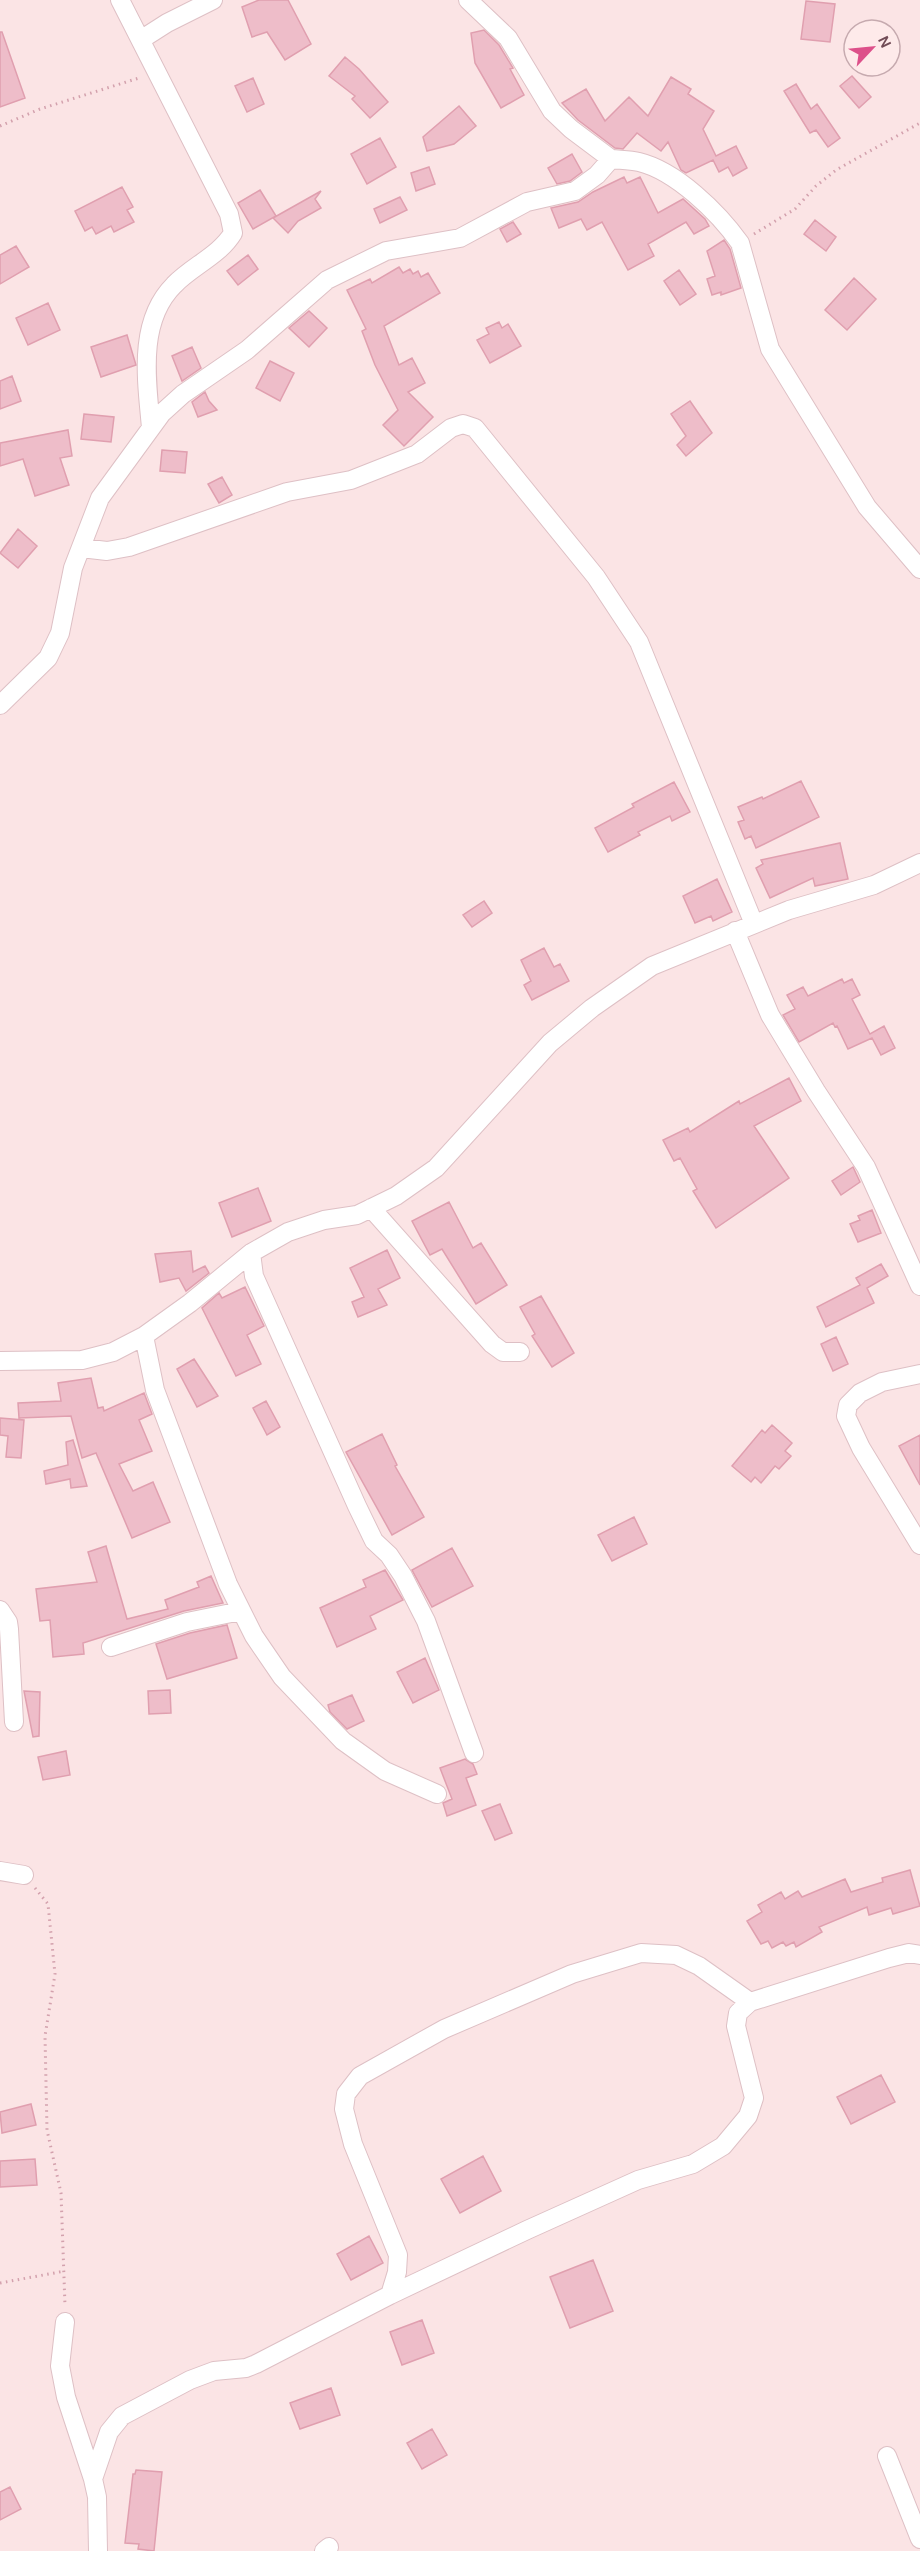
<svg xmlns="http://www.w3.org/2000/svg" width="920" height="2551" font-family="Karla,sans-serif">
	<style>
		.building { fill: #eebdc9; stroke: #e09faf; stroke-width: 1.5 }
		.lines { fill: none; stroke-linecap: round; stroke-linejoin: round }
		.minor-casing { stroke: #dec0c5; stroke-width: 20 }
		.path { stroke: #d3a1ad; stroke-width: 3; stroke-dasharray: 1.5 4.5; stroke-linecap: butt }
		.minor { stroke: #fff; stroke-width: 18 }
	</style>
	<rect width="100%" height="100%" fill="#fbe4e5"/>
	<path class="building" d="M 259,0 L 288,0 L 311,44 L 285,60 L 267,32 L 252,37 L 242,7 Z
		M 806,1 L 835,4 L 830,42 L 801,39 Z
		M 484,30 L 499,45 L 513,68 L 510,69 L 524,95 L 501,108 L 475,63 L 471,33 Z
		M 0,32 L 2,32 L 25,98 L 0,107 Z
		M 345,57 L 359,69 L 388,102 L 370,118 L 352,99 L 355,96 L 329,76 Z
		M 852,76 L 871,97 L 859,108 L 840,86 Z
		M 671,77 L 691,89 L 688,94 L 714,111 L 703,129 L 716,156 L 736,146 L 747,168 L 733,176 L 728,167 L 719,172 L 713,160 L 686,173 L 681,170 L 668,142 L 661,151 L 637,133 L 623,149 L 615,148 L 578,120 L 562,103 L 586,89 L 605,121 L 629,97 L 648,116 Z
		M 253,78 L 264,104 L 247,112 L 235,86 Z
		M 796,84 L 811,109 L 817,104 L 840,138 L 828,147 L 816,130 L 810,133 L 784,91 Z
		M 459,106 L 476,126 L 454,144 L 427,151 L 423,137 Z
		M 380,138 L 396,167 L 367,184 L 351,154 Z
		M 572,154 L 582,172 L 570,181 L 557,184 L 548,168 Z
		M 429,167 L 435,184 L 416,191 L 411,173 Z
		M 624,177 L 627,183 L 640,177 L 658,213 L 683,199 L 705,219 L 709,226 L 694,234 L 686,222 L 648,244 L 654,256 L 628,270 L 602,222 L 587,230 L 581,219 L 559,228 L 551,208 L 578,202 L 593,192 Z
		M 122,187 L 133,207 L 127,210 L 134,222 L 114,232 L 111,226 L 96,234 L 92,227 L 85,231 L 75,211 Z
		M 260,190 L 276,216 L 253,229 L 238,203 Z
		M 321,191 L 315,199 L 321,208 L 298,221 L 288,233 L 273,218 Z
		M 400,197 L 407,210 L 380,223 L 374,209 Z
		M 815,220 L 836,237 L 826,251 L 804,234 Z
		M 513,222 L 521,234 L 507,242 L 500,229 Z
		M 724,240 L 730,249 L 741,288 L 721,295 L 721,292 L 712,295 L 707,279 L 715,276 L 707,251 Z
		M 16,246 L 29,267 L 0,284 L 0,255 Z
		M 248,255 L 258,269 L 238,285 L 227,271 Z
		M 399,267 L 403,273 L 410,269 L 413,274 L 418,271 L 421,277 L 428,273 L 440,293 L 384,326 L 399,365 L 412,358 L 425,383 L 408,392 L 433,417 L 404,446 L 383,425 L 398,410 L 375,365 L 362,331 L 366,329 L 347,290 L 370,279 L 372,283 Z
		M 679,270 L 696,294 L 680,305 L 664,281 Z
		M 854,278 L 876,299 L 847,330 L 825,310 Z
		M 48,303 L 60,330 L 28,345 L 16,318 Z
		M 309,311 L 327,328 L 309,347 L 289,328 Z
		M 499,322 L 502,328 L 508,324 L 521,346 L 490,363 L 477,340 L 489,334 L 486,328 Z
		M 127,335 L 136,365 L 101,377 L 91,347 Z
		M 192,347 L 201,368 L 182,381 L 172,356 Z
		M 270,361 L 294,373 L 280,401 L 256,388 Z
		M 12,376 L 21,401 L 0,409 L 0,381 Z
		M 205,392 L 209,401 L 217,410 L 198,417 L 192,402 Z
		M 690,401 L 712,433 L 686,456 L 677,445 L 686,436 L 671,414 Z
		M 84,414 L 114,417 L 111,442 L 81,439 Z
		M 68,430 L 72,456 L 60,458 L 69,485 L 35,496 L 23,459 L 0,466 L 0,443 Z
		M 162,450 L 187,452 L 185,473 L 160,471 Z
		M 222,477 L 232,495 L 219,503 L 208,484 Z
		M 18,529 L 37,546 L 18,568 L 0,553 Z
		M 801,781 L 819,817 L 756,848 L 751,836 L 745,839 L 738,822 L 744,820 L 738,807 L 762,797 L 763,799 Z
		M 674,782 L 690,812 L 672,821 L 670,816 L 638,832 L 640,835 L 608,852 L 595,828 L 634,807 L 632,804 Z
		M 840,843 L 848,879 L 815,886 L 813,878 L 770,898 L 756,868 L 763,864 L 761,860 Z
		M 717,879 L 732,912 L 713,921 L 711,916 L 695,923 L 683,896 Z
		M 484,901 L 492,913 L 472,927 L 463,915 Z
		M 544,948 L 554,967 L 560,964 L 569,981 L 532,1000 L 524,985 L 531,981 L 521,960 Z
		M 842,979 L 844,983 L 852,979 L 860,995 L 852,999 L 870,1034 L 884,1026 L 895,1048 L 881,1055 L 872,1038 L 848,1049 L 837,1026 L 835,1027 L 833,1023 L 799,1042 L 783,1015 L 795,1009 L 787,995 L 803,987 L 808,996 Z
		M 789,1078 L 801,1101 L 754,1126 L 789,1178 L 716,1228 L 693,1191 L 697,1189 L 680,1158 L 674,1161 L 663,1140 L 688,1128 L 690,1132 L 739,1101 L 740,1104 Z
		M 853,1167 L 860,1182 L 841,1195 L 832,1181 Z
		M 258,1188 L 271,1221 L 232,1237 L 219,1203 Z
		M 449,1202 L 473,1248 L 481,1243 L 507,1285 L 476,1304 L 442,1249 L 430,1255 L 412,1221 Z
		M 872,1210 L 881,1233 L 858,1242 L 850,1224 L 860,1220 L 858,1216 Z
		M 387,1250 L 400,1278 L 378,1289 L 387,1305 L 358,1317 L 352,1302 L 364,1297 L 350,1268 Z
		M 191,1251 L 193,1272 L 205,1266 L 209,1273 L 186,1291 L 179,1278 L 160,1282 L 155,1254 Z
		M 881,1264 L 888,1276 L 867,1288 L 874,1303 L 826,1327 L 817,1307 L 860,1285 L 856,1278 Z
		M 245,1287 L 264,1326 L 247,1335 L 261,1364 L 236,1376 L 202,1308 L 219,1293 L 222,1298 Z
		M 541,1296 L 574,1353 L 552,1367 L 532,1336 L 535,1334 L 520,1307 Z
		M 836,1337 L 848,1364 L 833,1371 L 821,1344 Z
		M 194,1359 L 218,1396 L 197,1407 L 177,1369 Z
		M 91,1378 L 98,1408 L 103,1407 L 104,1411 L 144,1393 L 152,1414 L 139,1420 L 152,1451 L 119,1464 L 133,1491 L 153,1482 L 170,1522 L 132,1538 L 96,1453 L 82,1458 L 71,1416 L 19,1418 L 18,1403 L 61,1401 L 58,1383 Z
		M 266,1401 L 280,1427 L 267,1435 L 253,1408 Z
		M 0,1418 L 24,1420 L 21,1458 L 6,1457 L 8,1436 L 0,1435 Z
		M 772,1425 L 792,1443 L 785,1451 L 791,1456 L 779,1469 L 775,1466 L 761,1483 L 755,1477 L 751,1482 L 732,1466 L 762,1430 L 765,1433 Z
		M 382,1434 L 397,1465 L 395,1466 L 424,1517 L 392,1535 L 346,1452 Z
		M 920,1435 L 920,1485 L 899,1446 Z
		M 73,1440 L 87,1486 L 71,1488 L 70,1479 L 46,1484 L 44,1471 L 68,1465 L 66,1442 Z
		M 634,1517 L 647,1544 L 612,1561 L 598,1535 Z
		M 106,1546 L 127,1619 L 168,1609 L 165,1600 L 199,1587 L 197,1582 L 211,1576 L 223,1603 L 184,1611 L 83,1643 L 84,1654 L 53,1657 L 50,1620 L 40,1621 L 36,1589 L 97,1582 L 88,1552 Z
		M 452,1548 L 473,1586 L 432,1607 L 412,1570 Z
		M 385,1570 L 403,1600 L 370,1616 L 376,1629 L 337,1647 L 320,1608 L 366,1587 L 363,1580 Z
		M 227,1625 L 237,1658 L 167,1679 L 156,1644 L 190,1633 Z
		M 425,1658 L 439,1690 L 413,1703 L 397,1672 Z
		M 170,1690 L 171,1713 L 149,1714 L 148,1691 Z
		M 24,1691 L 40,1692 L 39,1736 L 33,1737 Z
		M 352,1695 L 364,1721 L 347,1729 L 330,1712 L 328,1705 Z
		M 66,1751 L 70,1775 L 43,1780 L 38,1757 Z
		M 465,1759 L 473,1764 L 477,1774 L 466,1778 L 476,1805 L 447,1816 L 443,1803 L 452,1799 L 440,1768 Z
		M 500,1804 L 512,1833 L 495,1840 L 482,1811 Z
		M 910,1870 L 920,1906 L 893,1914 L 891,1908 L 869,1915 L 867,1907 L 819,1927 L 822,1932 L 796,1947 L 794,1942 L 786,1946 L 783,1942 L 772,1948 L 768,1941 L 761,1944 L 747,1921 L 762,1912 L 758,1905 L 781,1892 L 785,1899 L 798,1891 L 802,1897 L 845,1879 L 851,1892 L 883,1882 L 882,1878 Z
		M 881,2075 L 895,2102 L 851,2124 L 837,2097 Z
		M 31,2104 L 36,2125 L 2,2133 L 0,2112 Z
		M 483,2156 L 501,2191 L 460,2213 L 441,2179 Z
		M 35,2159 L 37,2185 L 0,2187 L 0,2161 Z
		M 369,2236 L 383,2263 L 351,2280 L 337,2254 Z
		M 593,2260 L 613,2311 L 570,2328 L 550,2277 Z
		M 422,2320 L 434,2353 L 402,2365 L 390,2332 Z
		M 331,2388 L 340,2415 L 300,2429 L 290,2403 Z
		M 432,2429 L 447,2455 L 422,2469 L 407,2443 Z
		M 136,2470 L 162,2472 L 154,2551 L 138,2549 L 139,2544 L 125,2543 L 133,2474 L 135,2474 Z
		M 10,2487 L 21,2509 L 0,2520 L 0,2492 Z"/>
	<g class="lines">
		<defs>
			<path id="minor" d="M 120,0 L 229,214 L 233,233 C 219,256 192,266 174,285 C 137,322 147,381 151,428
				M 468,0 L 508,38 L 552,111 L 571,129 L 611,159
				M 142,39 L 167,23 L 213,0
				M 81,548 L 107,551 L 129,547 L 287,492 L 351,480 L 417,454 L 451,428 L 463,424 L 475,428 L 596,577 L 639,642 L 754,924
				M 0,705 L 48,658 L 60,633 L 73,568 L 100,498 L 162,413 L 183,394 L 247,350 L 327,280 L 386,251 L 460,238 L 527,202 L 575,191 L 597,175 L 611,159 C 620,160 630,160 639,162 C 676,171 718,212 740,243 L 770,349 L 867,507 L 920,569
				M 735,931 L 770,1015 L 816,1091 L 866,1167 L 920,1286
				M 371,1208 L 492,1344 L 503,1352 L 520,1352
				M 251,1253 L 254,1276 L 357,1506 L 374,1541 L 389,1555 L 403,1576 L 426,1621 L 474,1753
				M 144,1336 L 155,1390 L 228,1584 L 254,1636 L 282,1677 L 343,1741 L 385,1771 L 437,1794
				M 0,1361 L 82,1360 L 113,1352 L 144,1336 L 190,1303 L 251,1253 L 288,1232 L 324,1220 L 357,1215 L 396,1196 L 436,1168 L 550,1043 L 592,1008 L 652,966 L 789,910 L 874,885 L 920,863
				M 920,1374 L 882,1382 L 860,1393 L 848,1405 L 846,1416 L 861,1448 L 920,1545
				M 0,1610 L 8,1622 L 9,1629 L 14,1722
				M 111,1647 L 187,1622 L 241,1611
				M 0,1871 L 24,1875
				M 390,2295 L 397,2272 L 398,2255 L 353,2144 L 344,2109 L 346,2094 L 360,2076 L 444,2029 L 572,1974 L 641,1953 L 676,1955 L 699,1966 L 750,2002
				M 65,2322 L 60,2366 L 66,2397 L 93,2479 L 97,2497 L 98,2551
				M 887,2456 L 920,2539
				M 93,2479 L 109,2432 L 122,2416 L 190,2380 L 214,2371 L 246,2368 L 256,2364 L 390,2295 L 527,2230 L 638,2180 L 693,2164 L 723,2146 L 748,2116 L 754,2098 L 736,2026 L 738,2013 L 750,2002 L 889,1958 L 909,1953 L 920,1955
				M 324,2551 L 329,2547"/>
		</defs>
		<use href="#minor" class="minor-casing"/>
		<path class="path" d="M 0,126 L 40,109 L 139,78
			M 754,234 L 795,209 L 816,186 L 836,170 L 920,123
			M 35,1888 L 48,1904 L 55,1974 L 45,2036 L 47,2130 L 61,2193 L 65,2306
			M 0,2283 L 65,2271"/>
		<use href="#minor" class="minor"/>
	</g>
	<g transform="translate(872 48) rotate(64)"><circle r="28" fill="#feeaea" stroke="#c6aaaf" stroke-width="1.5"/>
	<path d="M0-4.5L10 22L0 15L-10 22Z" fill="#dd508a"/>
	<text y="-9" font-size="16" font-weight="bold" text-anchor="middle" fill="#714b56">N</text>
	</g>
</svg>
